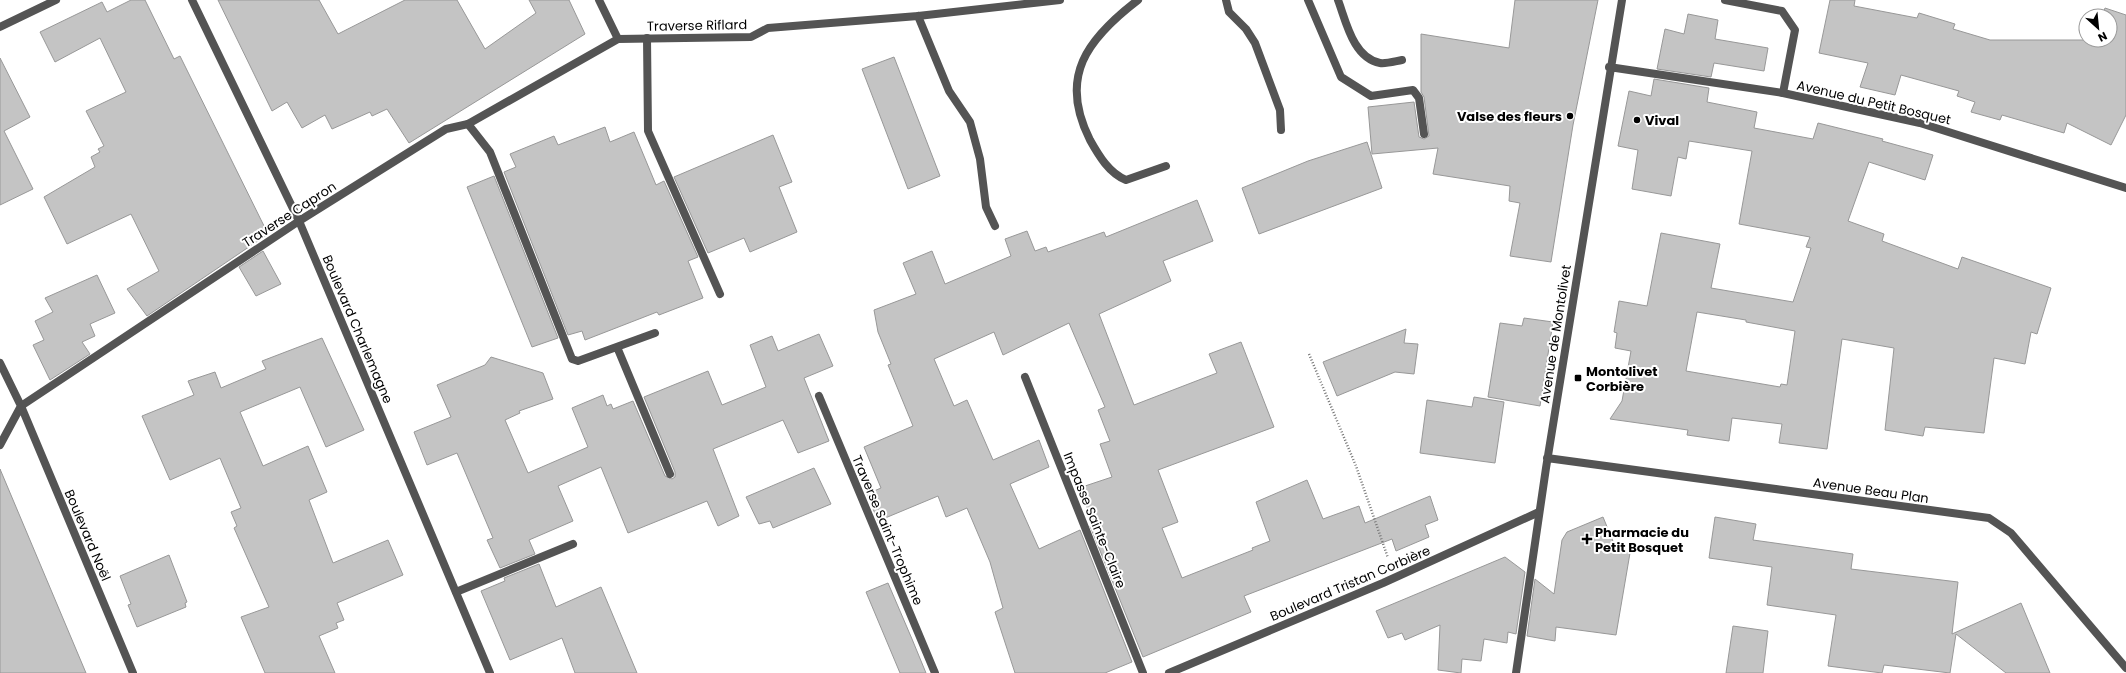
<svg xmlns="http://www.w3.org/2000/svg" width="2126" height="673" font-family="Poppins,sans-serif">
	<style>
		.building { fill: #c4c4c4; stroke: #989898; fill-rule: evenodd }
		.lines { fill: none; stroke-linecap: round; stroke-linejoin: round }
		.path { stroke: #767676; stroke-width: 2.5; stroke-dasharray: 1 2; stroke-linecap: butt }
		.lane { stroke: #545454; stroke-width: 8 }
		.street { stroke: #545454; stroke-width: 8 }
		.poi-dot { fill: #000; stroke: #fff; stroke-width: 1.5 }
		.labels { text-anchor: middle; stroke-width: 4; stroke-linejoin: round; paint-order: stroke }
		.street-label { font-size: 13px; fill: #000; stroke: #fff }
		.poi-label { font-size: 13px; font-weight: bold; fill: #000; stroke: #fff; text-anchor: start }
	</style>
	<rect width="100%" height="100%" fill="#fff"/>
	<path class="building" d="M 131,0 L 145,0 L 174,59 L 180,56 L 268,234 L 147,316 L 127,289 L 159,271 L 131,214 L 67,244 L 44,197 L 95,167 L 91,157 L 100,152 L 98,149 L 104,146 L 86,111 L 126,92 L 100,38 L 55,62 L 40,32 L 102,2 L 107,12 Z
		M 218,0 L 319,0 L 338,34 L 405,0 L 457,0 L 485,49 L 536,13 L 529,0 L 569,0 L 585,34 L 409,143 L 387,109 L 372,116 L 370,112 L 332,129 L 325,115 L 302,128 L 287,102 L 272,111 Z
		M 1515,0 L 1598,0 L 1573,125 L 1551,262 L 1510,256 L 1520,203 L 1509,201 L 1510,186 L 1433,174 L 1438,148 L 1372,154 L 1368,107 L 1414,102 L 1419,137 L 1424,139 L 1429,136 L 1424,97 L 1421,92 L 1421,34 L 1509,48 Z
		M 1830,0 L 1855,0 L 1854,6 L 1917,18 L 1919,13 L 1955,24 L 1953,29 L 1990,40 L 2110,40 L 2110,16 L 2102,16 L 2105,8 L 2126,15 L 2126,115 L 2111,145 L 2067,123 L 2064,133 L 2002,115 L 2000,120 L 1971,112 L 1975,102 L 1957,96 L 1959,91 L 1901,75 L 1895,95 L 1860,87 L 1868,63 L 1819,53 Z
		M 1688,14 L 1718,20 L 1715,39 L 1768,48 L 1764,71 L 1714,63 L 1711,77 L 1657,69 L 1665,29 L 1684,34 Z
		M 894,57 L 940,176 L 908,189 L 862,69 Z
		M 0,58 L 30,117 L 4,131 L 33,189 L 0,205 Z
		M 1654,79 L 1709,88 L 1707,102 L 1757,112 L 1754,128 L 1813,139 L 1818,123 L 1883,139 L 1882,141 L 1933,155 L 1925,180 L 1869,162 L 1848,221 L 1884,234 L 1882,241 L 1958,269 L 1962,257 L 2051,288 L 2037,334 L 2031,332 L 2025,364 L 1994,358 L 1984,433 L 1925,427 L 1923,436 L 1885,430 L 1894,348 L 1842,339 L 1827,449 L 1779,443 L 1782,424 L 1732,418 L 1729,441 L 1687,435 L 1688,430 L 1610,419 L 1622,401 L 1631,351 L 1615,348 L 1617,333 L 1614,332 L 1619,301 L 1647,306 L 1661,233 L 1720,244 L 1711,288 L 1793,302 L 1811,248 L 1806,247 L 1810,237 L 1739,224 L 1752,151 L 1689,141 L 1686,159 L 1678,157 L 1671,196 L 1632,189 L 1638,150 L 1618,146 L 1629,91 L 1651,96 ZM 1697,312 L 1746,320 L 1746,322 L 1795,331 L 1787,385 L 1781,384 L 1780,387 L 1686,371 Z
		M 605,127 L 610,142 L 634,132 L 656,185 L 664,181 L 698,257 L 688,261 L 703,298 L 659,315 L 657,312 L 585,340 L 582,331 L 568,335 L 504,172 L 516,167 L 510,154 L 554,136 L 558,145 Z
		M 773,135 L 792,182 L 779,187 L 797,232 L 750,252 L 744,238 L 708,253 L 674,177 Z
		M 1367,142 L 1382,188 L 1259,234 L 1242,188 L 1308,161 Z
		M 494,176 L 558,338 L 532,347 L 467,187 Z
		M 1197,200 L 1213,241 L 1163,261 L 1171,281 L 1099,314 L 1134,405 L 1217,373 L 1209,354 L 1241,342 L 1274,427 L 1158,470 L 1178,522 L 1162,528 L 1182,578 L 1253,550 L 1252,548 L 1270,541 L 1256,502 L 1307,480 L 1323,519 L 1359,506 L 1365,523 L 1430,496 L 1438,520 L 1425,525 L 1429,537 L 1396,551 L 1392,539 L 1244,596 L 1251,612 L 1143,657 L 1090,526 L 1094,524 L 1079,488 L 1112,477 L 1100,444 L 1110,441 L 1098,410 L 1105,407 L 1069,323 L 1003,355 L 994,332 L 934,359 L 954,406 L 967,400 L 993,460 L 1039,440 L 1049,467 L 1010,484 L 1039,549 L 1080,530 L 1132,662 L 1105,673 L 1015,673 L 995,612 L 1003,608 L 997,587 L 990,562 L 967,508 L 946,517 L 938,496 L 878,521 L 867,494 L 881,488 L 864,447 L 913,426 L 888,365 L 891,364 L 878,332 L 874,310 L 916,294 L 903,263 L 932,251 L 945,284 L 1011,256 L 1005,239 L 1027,231 L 1035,251 L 1046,247 L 1048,252 L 1104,232 L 1106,237 Z
		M 263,251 L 281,284 L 256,296 L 239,267 Z
		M 97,275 L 115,313 L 90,324 L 95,336 L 82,342 L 90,354 L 50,380 L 33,345 L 44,340 L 35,321 L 53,312 L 45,298 Z
		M 1524,318 L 1553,322 L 1540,406 L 1488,397 L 1500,323 L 1522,326 Z
		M 1406,329 L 1404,343 L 1418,344 L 1414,374 L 1395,372 L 1337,396 L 1323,362 Z
		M 819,334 L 833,366 L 804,378 L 829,441 L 798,453 L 783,420 L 713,449 L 739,516 L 718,526 L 707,501 L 628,533 L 601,467 L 558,486 L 573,521 L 529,540 L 535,554 L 500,568 L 487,540 L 493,538 L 457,453 L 427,465 L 414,432 L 451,417 L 437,385 L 485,365 L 491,357 L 543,373 L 553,399 L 519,411 L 520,413 L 505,420 L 528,473 L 588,447 L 572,408 L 603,395 L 607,406 L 611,404 L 613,409 L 633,401 L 665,476 L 672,479 L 675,477 L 675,472 L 644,397 L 708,371 L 722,405 L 766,387 L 750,345 L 772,336 L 778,351 Z
		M 322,338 L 364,430 L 326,447 L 300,387 L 240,412 L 263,466 L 308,446 L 327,492 L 309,500 L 333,563 L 388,540 L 403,575 L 337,603 L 344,620 L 336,623 L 338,628 L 319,636 L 335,673 L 265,673 L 241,617 L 269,607 L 234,528 L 237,526 L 231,512 L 241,508 L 220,458 L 170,480 L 142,416 L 194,395 L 188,381 L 215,372 L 221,388 L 266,369 L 262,361 Z
		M 1474,397 L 1504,402 L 1495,463 L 1420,453 L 1427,400 L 1472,407 Z
		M 814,468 L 831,504 L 773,528 L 770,521 L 759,524 L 746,497 Z
		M 0,469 L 86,673 L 0,673 Z
		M 1603,517 L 1617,551 L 1630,553 L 1616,635 L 1556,627 L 1555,641 L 1527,636 L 1535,579 L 1554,594 L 1562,540 L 1567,532 Z
		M 1715,517 L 1756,524 L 1753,540 L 1853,554 L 1851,569 L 1958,582 L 1952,634 L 2021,603 L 2050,673 L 2006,673 L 1956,634 L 1950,673 L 1884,665 L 1882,673 L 1828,666 L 1836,615 L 1767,605 L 1772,567 L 1709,558 Z
		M 169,555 L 187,602 L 185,603 L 186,607 L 137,627 L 128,605 L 131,604 L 120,576 Z
		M 1505,557 L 1525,572 L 1516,634 L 1508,632 L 1507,643 L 1484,639 L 1481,661 L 1462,659 L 1461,673 L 1438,670 L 1440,625 L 1405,640 L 1402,633 L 1388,638 L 1376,611 Z
		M 539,564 L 556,607 L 601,587 L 637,673 L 575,673 L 562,638 L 510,660 L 481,591 L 505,581 L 504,578 Z
		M 888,583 L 912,639 L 926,673 L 900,673 L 866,592 Z
		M 1733,626 L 1768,631 L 1763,673 L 1726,673 Z"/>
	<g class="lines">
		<path class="path" d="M 1309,354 L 1356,466 L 1388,558"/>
		<path class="lane" d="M 1138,0 C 1087,39 1058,77 1090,140 C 1099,156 1109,173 1126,180 L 1166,166
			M 1226,0 L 1229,12 L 1246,29 L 1255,43 L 1280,110 L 1281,130
			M 1308,0 L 1341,77 L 1371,96 L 1413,90 L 1419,98 L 1424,134
			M 1338,0 C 1346,21 1353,58 1380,63 C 1386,64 1396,61 1402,60
			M 1725,0 L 1782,11 L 1795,30 L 1783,93
			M 918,16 L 949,91 L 970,122 L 980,159 L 986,207 L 995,226
			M 647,38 L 648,131 L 720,294
			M 468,124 L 490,152 L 572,359 L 578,361 L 655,333
			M 617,347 L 670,474
			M 456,592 L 573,544"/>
		<path class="street" d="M 192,0 L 299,221 L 490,673
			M 599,0 L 618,39
			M 0,27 L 56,0
			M 1609,67 L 1783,93 L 1920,123 L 2126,188
			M 0,363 L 21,406 L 133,673
			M 1025,377 L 1143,673
			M 819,396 L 935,673
			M 0,445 L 21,406 L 299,221 L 446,129 L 468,124 L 618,39 L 751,37 L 768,28 L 918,16 L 1060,0
			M 1547,458 L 1989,518 L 2011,533 L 2126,668
			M 1169,673 L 1383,583 L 1539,512
			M 1516,673 L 1546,468 L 1622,0"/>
	</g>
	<g class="poi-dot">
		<circle cx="1570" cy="116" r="4"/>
		<circle cx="1637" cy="120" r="4"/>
		<rect x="1574" y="374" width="8" height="8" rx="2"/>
		<path d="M1585 533h4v4h4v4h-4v4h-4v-4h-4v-4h4z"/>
	</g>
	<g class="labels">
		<g class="street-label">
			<text transform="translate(697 25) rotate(-1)" y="5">Traverse Riflard</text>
			<text transform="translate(1874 102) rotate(13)" y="5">Avenue du Petit Bosquet</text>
			<text transform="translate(289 214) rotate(-33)" y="5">Traverse Capron</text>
			<text transform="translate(358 329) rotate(67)" y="5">Boulevard Charlemagne</text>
			<text transform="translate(1555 334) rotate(-81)" y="5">Avenue de Montolivet</text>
			<text transform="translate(1871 490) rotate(8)" y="5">Avenue Beau Plan</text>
			<text transform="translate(1095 520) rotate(68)" y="5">Impasse Sainte-Claire</text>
			<text transform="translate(888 530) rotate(67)" y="5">Traverse Saint-Trophime</text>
			<text transform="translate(88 535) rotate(67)" y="5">Boulevard Noël</text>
			<text transform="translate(1350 583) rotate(-23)" y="5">Boulevard Tristan Corbière</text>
		</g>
		<g class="poi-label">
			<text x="1562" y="121" text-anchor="end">Valse des fleurs</text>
			<text x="1645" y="125">Vival</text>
			<text x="1586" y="376">Montolivet<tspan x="1586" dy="15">Corbière</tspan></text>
			<text x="1595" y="537">Pharmacie du<tspan x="1595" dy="15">Petit Bosquet</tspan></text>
		</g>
	</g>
	<g transform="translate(2098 28) rotate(153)"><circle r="19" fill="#ffffff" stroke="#999999"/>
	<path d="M0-3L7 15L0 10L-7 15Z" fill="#000000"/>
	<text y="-6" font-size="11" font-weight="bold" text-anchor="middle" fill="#000000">N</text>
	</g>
</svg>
